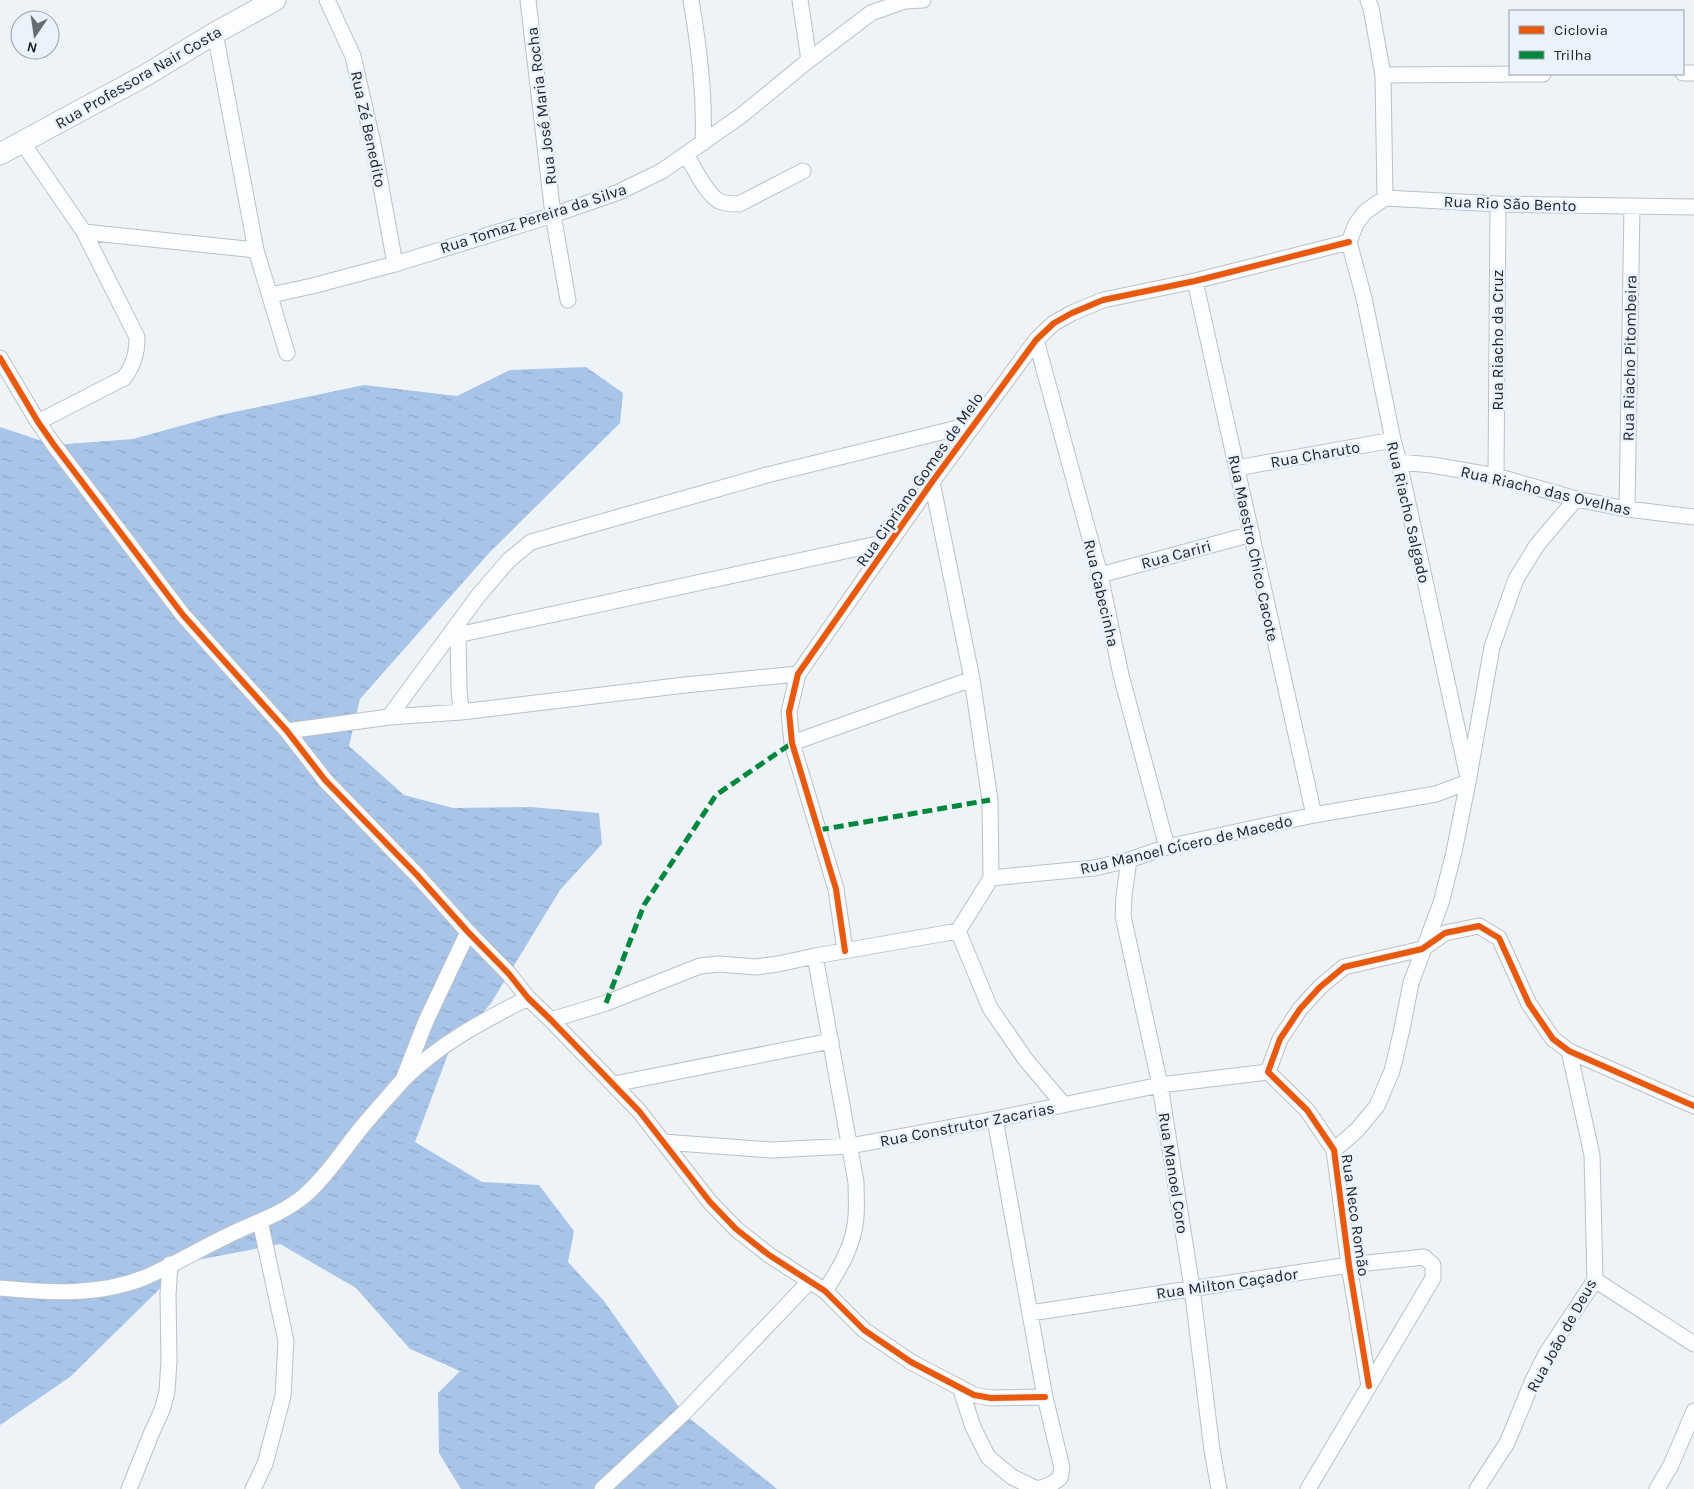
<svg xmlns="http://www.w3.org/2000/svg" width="1694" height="1489" font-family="Karla,sans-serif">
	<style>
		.water { fill: url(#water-ripples) }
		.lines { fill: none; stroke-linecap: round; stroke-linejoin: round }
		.minor-casing { stroke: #bac0c7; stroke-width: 17 }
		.secondary-casing { stroke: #bac0c7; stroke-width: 23 }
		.minor { stroke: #fcfdfe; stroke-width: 15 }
		.secondary { stroke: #fcfdfe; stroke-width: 21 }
		.quiet { stroke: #00873e; stroke-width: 5; stroke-dasharray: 10 5; stroke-linecap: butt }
		.cycleway-casing { stroke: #e9f2fd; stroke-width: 9 }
		.cycleway { stroke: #e8590c; stroke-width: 6 }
		.labels { text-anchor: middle; stroke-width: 5; stroke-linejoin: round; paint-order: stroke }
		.street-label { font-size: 16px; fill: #1b232d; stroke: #e9f2fd }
	</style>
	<defs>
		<pattern id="water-ripples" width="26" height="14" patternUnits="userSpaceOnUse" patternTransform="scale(1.25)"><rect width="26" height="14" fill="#a8c4e9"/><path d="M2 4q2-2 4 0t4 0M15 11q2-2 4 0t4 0" fill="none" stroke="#90a8c8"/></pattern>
	</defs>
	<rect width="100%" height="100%" fill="#eef3f8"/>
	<path class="water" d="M 586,367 L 623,393 L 620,423 L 489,553 L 360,699 L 349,746 L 404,795 L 453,808 L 531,807 L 599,813 L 602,844 L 560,890 L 491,1003 L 448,1054 L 415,1142 L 482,1182 L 539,1185 L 574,1231 L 568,1262 L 604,1301 L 683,1413 L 777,1489 L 461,1489 L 439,1453 L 438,1393 L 460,1371 L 410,1349 L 356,1288 L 280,1244 L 187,1262 L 70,1377 L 0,1425 L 0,427 L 54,445 L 133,439 L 220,415 L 364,385 L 457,396 L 510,370 Z"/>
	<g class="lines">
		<defs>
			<path id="minor" d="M 327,0 L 353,56 L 374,148 L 395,264
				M 528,0 L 553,215 L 568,300
				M 691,0 C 699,48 705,94 703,143
				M 800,0 L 809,60
				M 1368,0 L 1371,8 L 1383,75 L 1385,198
				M 215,33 L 256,250 L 287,353
				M 1683,73 L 1694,73
				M 1383,75 L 1543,74
				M 22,142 L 84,232 L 137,337 C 137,353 134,365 124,378 L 38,422
				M 686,155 C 694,167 706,194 719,201 C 726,204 732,204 739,204 L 803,171
				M 84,232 L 256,250
				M 1349,242 L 1364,298 L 1393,440 L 1399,462 L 1467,773
				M 1349,242 L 1356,224 L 1365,212 L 1385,198 L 1498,204 L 1694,207
				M 1195,281 L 1314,815
				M 271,295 L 312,286 L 395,264 L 553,215 L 619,192 L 662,171 L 742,115 L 809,60 L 871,13 L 905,1 L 923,0
				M 1036,340 L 1100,575 L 1121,675 L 1167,847
				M 0,358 L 38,422 L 54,445 L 183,615 L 287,731 L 325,780 L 417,875 L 468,932 L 509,974 L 528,998 L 551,1020 L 639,1111 L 710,1202 L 736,1229 L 769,1255 L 825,1291 L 864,1330 L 911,1362 L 974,1395 L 991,1398 L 1045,1397
				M 1399,462 L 1432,465 L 1496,476 L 1576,499 L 1627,509 L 1694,517
				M 1237,468 L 1393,440
				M 1496,476 L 1498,204
				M 932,482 L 972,679 L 990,800 L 991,878
				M 1627,509 L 1632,207
				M 1100,575 L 1252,534
				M 458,634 L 459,689 L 461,712
				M 448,637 L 891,541
				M 389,717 L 478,596 L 509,560 L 531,542 L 767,475 L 974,424
				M 287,731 L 389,717 L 461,712 L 685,685 L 798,674
				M 792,743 L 972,679
				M 1129,860 L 1124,896 L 1123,916 L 1160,1085 L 1192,1288 L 1212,1450 L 1219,1489
				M 991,878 L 1094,868 L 1129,860 L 1167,847 L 1314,815 L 1436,794 L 1468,782
				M 958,931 L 990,1008 L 1026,1060 L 1064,1105
				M 845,951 L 836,889 L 792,743 L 789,712 L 798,674 L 932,482 L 1036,340 L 1054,323 L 1072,313 L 1103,300 L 1195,281 L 1349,242
				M 815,956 L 856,1182 C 856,1194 857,1205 856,1217 C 854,1245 840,1268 825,1291
				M 551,1020 L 606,1003 L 700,966 L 719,964 L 756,967 L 778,964 L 815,956 L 958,931 L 991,878
				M 404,1077 L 426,1021 L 468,932
				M 614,1084 L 831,1041
				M 663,1142 L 772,1150 L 850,1146 L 995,1119 L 1160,1085 L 1268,1072
				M 1334,1150 L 1357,1130 L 1377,1106 L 1392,1071 L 1402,1029 L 1411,983 L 1441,903 L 1454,852 L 1468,782 L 1492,647 L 1516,579 L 1537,545 L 1576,499
				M 1595,1280 L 1694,1344
				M 0,1288 C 48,1293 100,1296 146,1277 C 173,1265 200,1249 227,1236 C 253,1223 281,1215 304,1196 C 327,1176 343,1150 362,1127 C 375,1111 389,1096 402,1081 C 440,1043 481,1022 528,998
				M 1030,1313 L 1349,1265 L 1424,1257 L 1433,1265 L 1433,1278 L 1308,1489
				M 1369,1386 L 1349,1265 L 1334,1150 L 1307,1110 L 1268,1072 L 1280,1039 L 1300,1009 L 1320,987 L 1344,967 L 1422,949 L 1445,933 L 1479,926 L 1499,938 L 1529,1004 L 1553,1039 L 1569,1051 L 1694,1106
				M 960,1387 L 973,1427 L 988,1457 L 1012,1477 L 1037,1489 L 1050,1485 L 1060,1478 L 1062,1468 L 1045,1397 L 995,1119
				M 129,1489 L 152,1432 L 162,1410 L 167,1392 L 169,1360 L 168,1295 L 170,1264
				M 253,1489 L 265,1464 L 283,1396 L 286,1341 L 260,1221
				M 602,1489 L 684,1413 L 809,1282
				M 1477,1489 L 1507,1443 L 1533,1380 L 1546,1354 L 1595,1280 L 1592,1155 L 1569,1051
				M 1657,1489 L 1671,1465 L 1694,1411"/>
			<path id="secondary" d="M 0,154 L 146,75 L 215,33 L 275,0"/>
		</defs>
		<use href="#minor" class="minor-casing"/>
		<use href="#secondary" class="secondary-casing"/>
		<use href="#minor" class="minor"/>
		<use href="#secondary" class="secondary"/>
		<path class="quiet" d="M 819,830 L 990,800
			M 606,1003 L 644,905 L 716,795 L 792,743"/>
		<defs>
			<path id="cycleway" d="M 0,358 L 38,422 L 54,445 L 183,615 L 287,731 L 325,780 L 417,875 L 468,932 L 509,974 L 528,998 L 551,1020 L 639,1111 L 710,1202 L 736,1229 L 769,1255 L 825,1291 L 864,1330 L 911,1362 L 974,1395 L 991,1398 L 1045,1397
				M 845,951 L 836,889 L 792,743 L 789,712 L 798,674 L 932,482 L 1036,340 L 1054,323 L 1072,313 L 1103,300 L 1195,281 L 1349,242
				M 1369,1386 L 1349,1265 L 1334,1150 L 1307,1110 L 1268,1072 L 1280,1039 L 1300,1009 L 1320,987 L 1344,967 L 1422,949 L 1445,933 L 1479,926 L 1499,938 L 1529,1004 L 1553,1039 L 1569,1051 L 1694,1106"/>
		</defs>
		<use href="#cycleway" class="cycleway-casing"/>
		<use href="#cycleway" class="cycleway"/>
	</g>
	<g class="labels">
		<g class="street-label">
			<text transform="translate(138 77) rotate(-30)" y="6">Rua Professora Nair Costa</text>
			<text transform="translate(541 106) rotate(-97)" y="6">Rua José Maria Rocha</text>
			<text transform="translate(369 129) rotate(78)" y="6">Rua Zé Benedito</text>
			<text transform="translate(1510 203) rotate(2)" y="6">Rua Rio São Bento</text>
			<text transform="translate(533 218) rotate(-18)" y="6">Rua Tomaz Pereira da Silva</text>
			<text transform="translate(1497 340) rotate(-90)" y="6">Rua Riacho da Cruz</text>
			<text transform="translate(1629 358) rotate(-89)" y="6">Rua Riacho Pitombeira</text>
			<text transform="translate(1315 454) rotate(-10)" y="6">Rua Charuto</text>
			<text transform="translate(919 479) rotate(-55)" y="6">Rua Cipriano Gomes de Melo</text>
			<text transform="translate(1546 490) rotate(13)" y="6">Rua Riacho das Ovelhas</text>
			<text transform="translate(1409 512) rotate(77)" y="6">Rua Riacho Salgado</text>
			<text transform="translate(1254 548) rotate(78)" y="6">Rua Maestro Chico Cacote</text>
			<text transform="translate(1176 554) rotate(-15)" y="6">Rua Cariri</text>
			<text transform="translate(1102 593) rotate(77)" y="6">Rua Cabecinha</text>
			<text transform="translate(1186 844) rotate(-13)" y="6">Rua Manoel Cícero de Macedo</text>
			<text transform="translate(967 1124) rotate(-11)" y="6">Rua Construtor Zacarias</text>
			<text transform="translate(1174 1173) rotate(81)" y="6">Rua Manoel Coro</text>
			<text transform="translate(1356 1215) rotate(82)" y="6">Rua Neco Romão</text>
			<text transform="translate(1227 1283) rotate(-8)" y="6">Rua Milton Caçador</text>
			<text transform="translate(1561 1335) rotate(-61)" y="6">Rua João de Deus</text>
		</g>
	</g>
	<rect x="1509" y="10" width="175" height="65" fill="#e9f2fd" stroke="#979faa"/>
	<rect x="1519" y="26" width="25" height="8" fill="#e8590c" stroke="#979faa"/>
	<text x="1554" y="35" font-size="15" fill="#1b232d">Ciclovia</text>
	<rect x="1519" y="51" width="25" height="8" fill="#00873e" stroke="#979faa"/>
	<text x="1554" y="60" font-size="15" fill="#1b232d">Trilha</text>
	<g transform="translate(35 35) rotate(193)"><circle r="24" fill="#e9f2fd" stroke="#979faa"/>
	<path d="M0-4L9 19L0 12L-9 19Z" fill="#656c74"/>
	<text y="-8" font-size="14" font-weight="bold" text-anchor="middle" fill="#1b232d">N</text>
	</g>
</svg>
